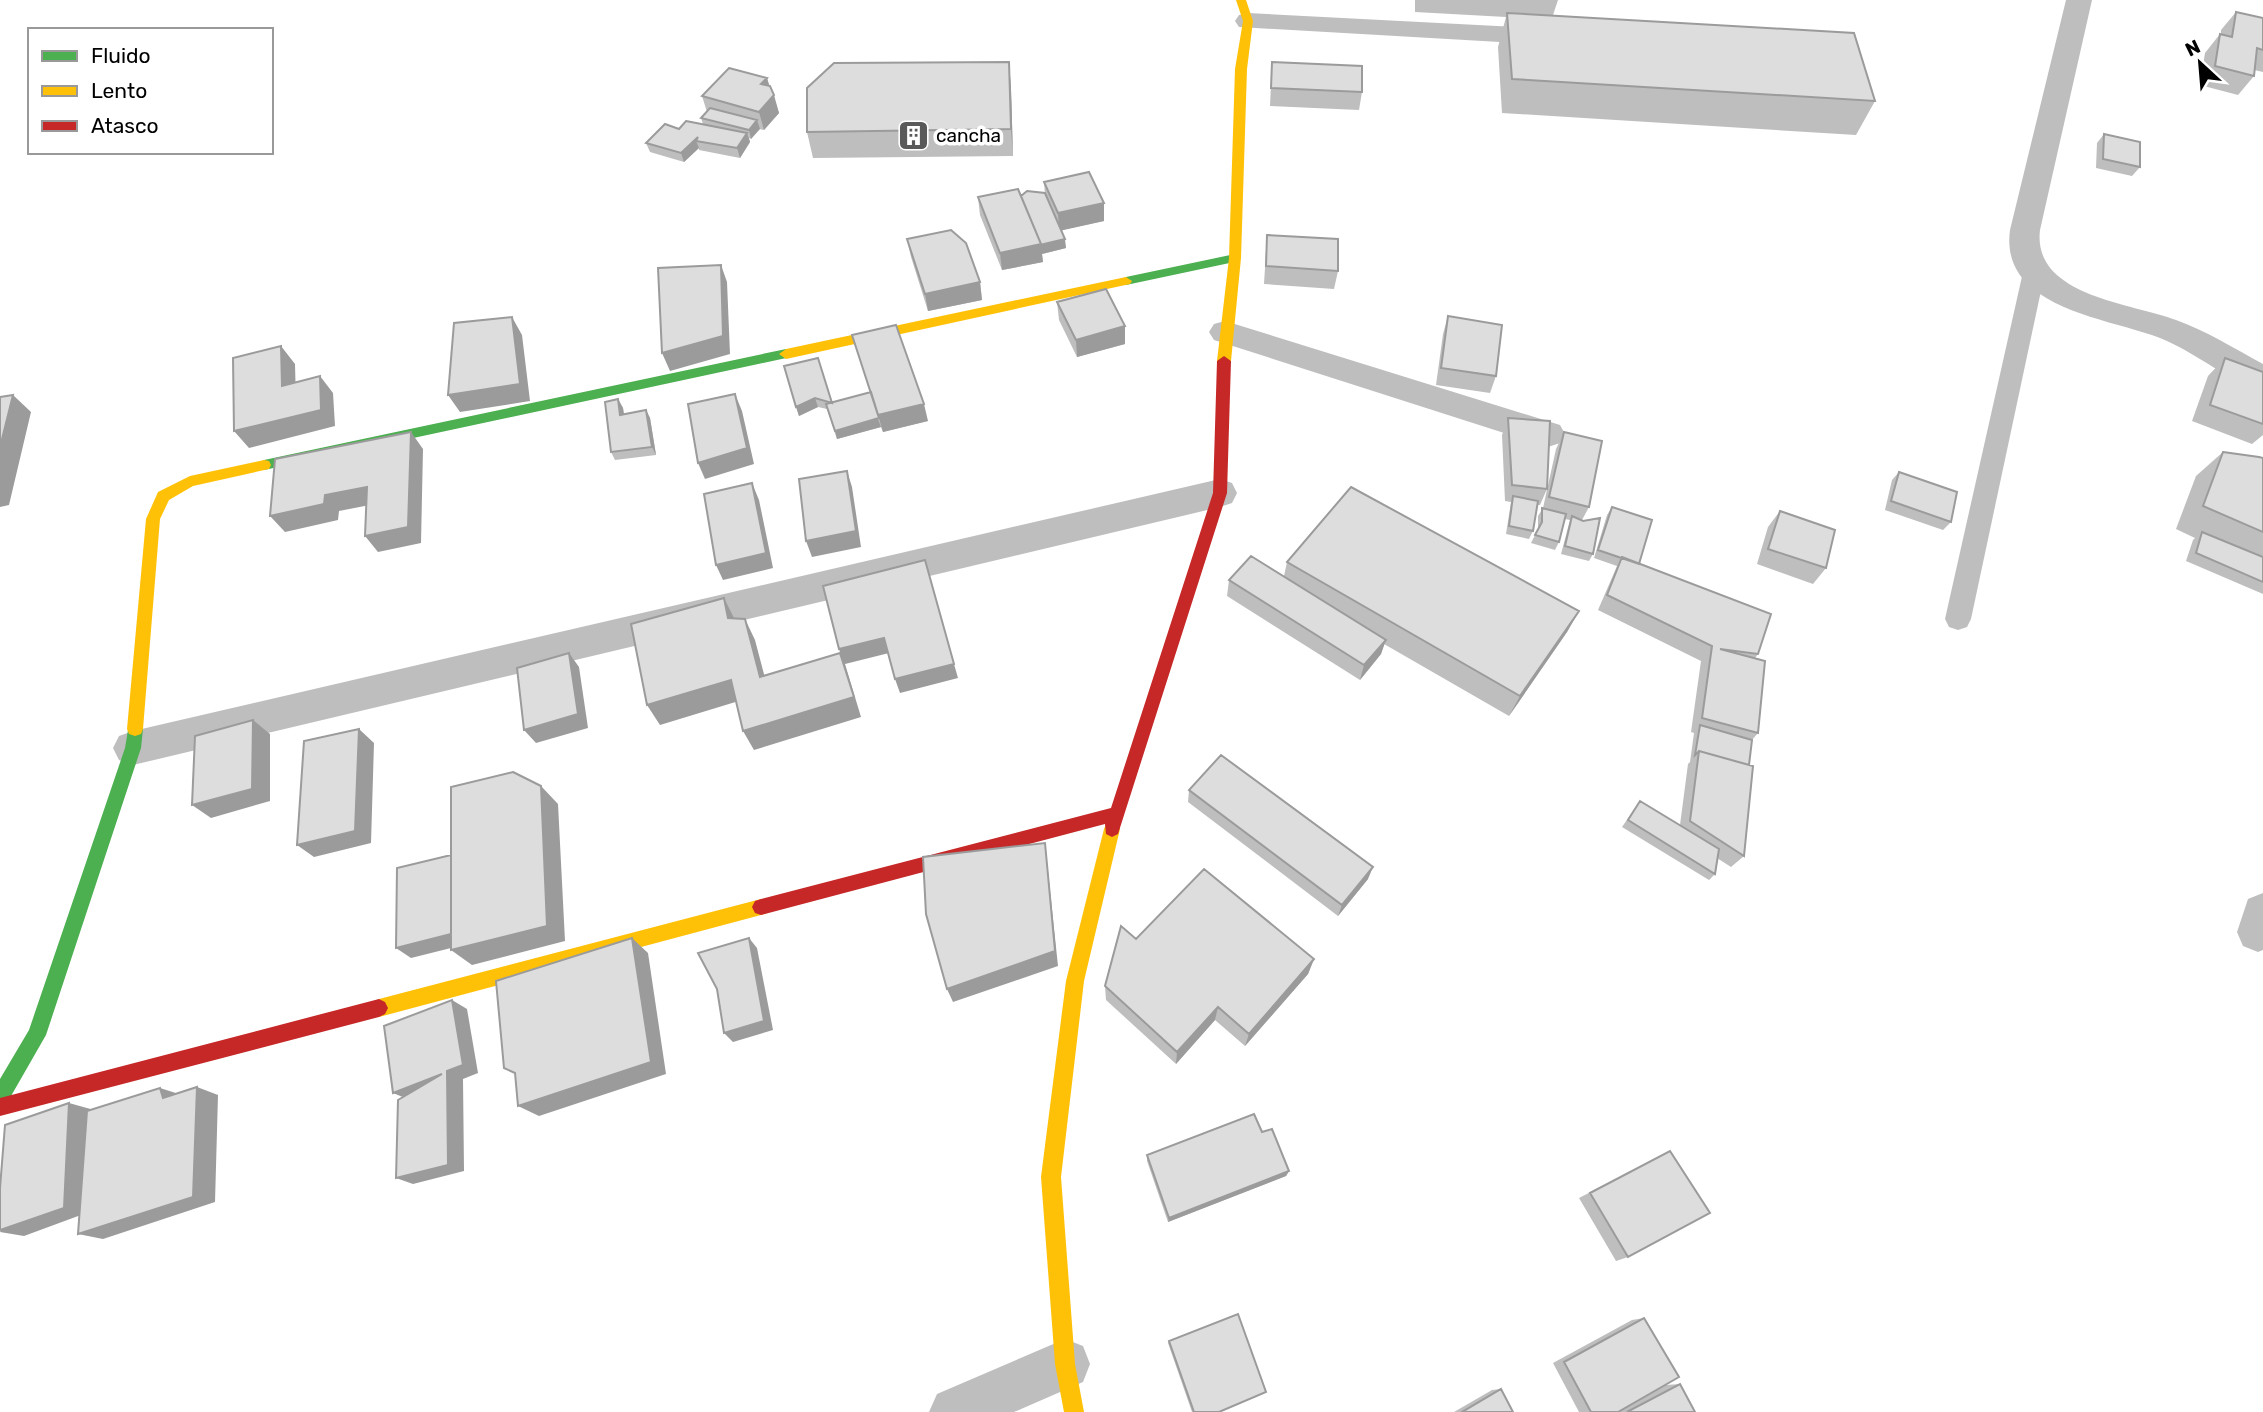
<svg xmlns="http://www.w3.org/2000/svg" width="2263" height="1412" font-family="Rubik,sans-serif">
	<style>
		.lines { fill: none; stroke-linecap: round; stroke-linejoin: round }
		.lane { fill: #bebebe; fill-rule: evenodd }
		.street { fill: #bebebe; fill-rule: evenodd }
		.fast { fill: #4caf50; fill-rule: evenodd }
		.slow { fill: #ffc107; fill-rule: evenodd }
		.jam { fill: #c62828; fill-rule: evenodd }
		.wall { fill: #bebebe }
		.shaded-wall { fill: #9b9b9b }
		.building { fill: #ddd; stroke: #9b9b9b; stroke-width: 2 }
		.labels { text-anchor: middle; stroke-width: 7; stroke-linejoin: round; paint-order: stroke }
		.far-poi-label { font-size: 19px; fill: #000; stroke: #fff; text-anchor: start }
	</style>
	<rect width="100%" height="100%" fill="#fff"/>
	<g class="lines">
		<path class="lane" d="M 2034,264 L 2042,267 L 2045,272 L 1971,619 L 1967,627 L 1958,630 L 1949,627 L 1945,619 L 2023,272 L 2026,267 Z"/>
		<path class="street" d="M 2066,0 L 2092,0 L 2040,230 C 2032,296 2131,303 2176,320 C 2207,331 2235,349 2263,364 L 2263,391 C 2229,381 2200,356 2167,341 C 2116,318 1999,312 2010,230 Z
			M 1248,13 L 1554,29 L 1563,31 L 1567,37 L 1563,43 L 1554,45 L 1239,27 L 1235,21 L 1239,15 Z
			M 1225,321 L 1560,425 L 1565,434 L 1560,443 L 1548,447 L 1214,340 L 1209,332 L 1214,324 Z
			M 1220,479 L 1232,483 L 1237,493 L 1232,503 L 1220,507 L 133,765 L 119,760 L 113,748 L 119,736 L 133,731 Z
			M 2263,893 L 2263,950 L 2258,952 L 2243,946 L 2237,932 L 2248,899 Z
			M 1065,1339 L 1083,1346 L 1090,1364 L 1083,1382 L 1014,1412 L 929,1412 L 937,1394 Z"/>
		<path class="fast" d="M 1235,254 L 1239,255 L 1239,261 L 1126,285 L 1120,281 L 1126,277 Z
			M 786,349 L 793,354 L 791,357 L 264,470 L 257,465 L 264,460 Z
			M 135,722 L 141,724 L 143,729 L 141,748 L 46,1035 L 7,1103 L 0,1105 L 0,1079 L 29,1030 L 125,748 L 129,724 Z"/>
		<path class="slow" d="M 1236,0 L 1246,0 L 1253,21 L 1247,69 L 1241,258 L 1231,361 L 1224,366 L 1217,361 L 1229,258 L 1235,69 L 1243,21 Z
			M 1126,277 L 1132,281 L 1130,284 L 786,359 L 779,354 L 786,349 Z
			M 264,460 L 269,461 L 271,465 L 269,469 L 193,486 L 169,500 L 160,519 L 143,729 L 141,734 L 135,736 L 129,734 L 127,729 L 146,519 L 158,492 L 190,476 Z
			M 1112,821 L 1118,824 L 1120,829 L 1084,981 L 1061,1177 L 1075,1364 L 1084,1412 L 1064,1412 L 1055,1364 L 1041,1177 L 1066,981 L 1104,829 L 1106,824 Z
			M 761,899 L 767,901 L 770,907 L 767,913 L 761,915 L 379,1017 L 373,1014 L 370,1008 L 373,1002 L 379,999 Z"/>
		<path class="jam" d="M 1224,356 L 1231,361 L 1227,493 L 1118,834 L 1112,837 L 1106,834 L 1105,824 L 761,915 L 755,913 L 752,907 L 755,901 L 761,899 L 1111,808 L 1213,493 L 1217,361 Z
			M 379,999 L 385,1002 L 388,1008 L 385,1014 L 379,1017 L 0,1116 L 0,1098 Z"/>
	</g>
	<path class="wall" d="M 1415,0 L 1558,0 L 1553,15 L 1875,101 L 1856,135 L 1502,113 L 1498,47 L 1506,17 L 1415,12 Z
		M 2236,12 L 2263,18 L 2263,72 L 2254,70 L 2254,76 L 2238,95 L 2200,85 L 2205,53 L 2220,34 L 2221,34 L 2221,30 Z
		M 1009,62 L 1011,89 L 1013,156 L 813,158 L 807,132 Z
		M 1272,62 L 1362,92 L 1359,110 L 1270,106 Z
		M 767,78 L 779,113 L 764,130 L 759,129 L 751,139 L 749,138 L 750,142 L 740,158 L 699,150 L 699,148 L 684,162 L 650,152 L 646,143 L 679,129 L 703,124 L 701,118 L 707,112 L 702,96 Z
		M 2104,134 L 2140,167 L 2132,176 L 2096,168 L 2097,143 Z
		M 1044,182 L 1104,221 L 1062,230 L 1066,248 L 1042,254 L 1043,262 L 1002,270 L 980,215 L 978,197 L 1045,194 Z
		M 1267,235 L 1338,271 L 1334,289 L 1264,284 Z
		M 907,239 L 980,282 L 982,300 L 928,311 L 911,257 Z
		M 1057,302 L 1125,344 L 1077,357 L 1059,320 Z
		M 1448,316 L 1496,376 L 1490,393 L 1436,385 L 1443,334 Z
		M 852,335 L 928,421 L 883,432 L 881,427 L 837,439 L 827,409 L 818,407 L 799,416 L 784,366 L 832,403 L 870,392 Z
		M 2225,358 L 2263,372 L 2263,435 L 2252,444 L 2192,421 L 2208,376 Z
		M 618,399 L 623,408 L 624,414 L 646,410 L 650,418 L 656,455 L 615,460 L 611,452 Z
		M 1508,418 L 1547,489 L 1540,505 L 1537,505 L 1533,531 L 1529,539 L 1506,534 L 1511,502 L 1505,501 L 1502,435 Z
		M 1564,432 L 1589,507 L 1582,520 L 1593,554 L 1589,561 L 1561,554 L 1570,520 L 1565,519 L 1559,542 L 1555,550 L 1531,543 L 1538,529 L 1538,516 L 1543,508 L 1556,449 Z
		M 2223,452 L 2263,458 L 2263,594 L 2186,561 L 2193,540 L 2195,538 L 2176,529 L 2196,476 Z
		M 1899,472 L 1951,522 L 1943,530 L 1885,510 L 1892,480 Z
		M 1612,507 L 1639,564 L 1758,654 L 1755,658 L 1758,733 L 1752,740 L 1749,765 L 1744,856 L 1731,867 L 1717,858 L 1715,874 L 1709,880 L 1622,827 L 1640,801 L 1680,825 L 1688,764 L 1690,762 L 1694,733 L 1691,732 L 1701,661 L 1598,610 L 1617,566 L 1594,558 L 1607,515 Z
		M 1780,511 L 1826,568 L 1813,584 L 1757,564 L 1768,527 Z
		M 1287,562 L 1579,611 L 1567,632 L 1509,716 L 1384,644 L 1381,654 L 1360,680 L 1227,596 L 1229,580 L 1284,576 Z
		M 1189,790 L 1368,879 L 1338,916 L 1188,802 Z
		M 1136,939 L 1314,959 L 1308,974 L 1245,1046 L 1215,1020 L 1176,1064 L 1106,1000 L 1105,986 Z
		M 1262,1132 L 1289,1171 L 1286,1176 L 1168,1222 L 1147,1161 L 1147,1155 Z
		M 1670,1151 L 1628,1257 L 1616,1261 L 1579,1198 Z
		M 1644,1318 L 1666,1385 L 1680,1384 L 1695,1412 L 1579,1412 L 1553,1363 L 1632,1320 Z
		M 1169,1341 L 1219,1412 L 1192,1412 L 1168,1343 Z
		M 1501,1389 L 1513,1412 L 1454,1412 L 1492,1390 Z"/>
	<path class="shaded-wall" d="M 1009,62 L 1011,89 L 1013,156 L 1011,129 Z
		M 767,78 L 772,97 L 761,84 Z
		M 774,95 L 779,113 L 764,130 L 759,112 Z
		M 757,120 L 760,129 L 751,139 L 749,130 Z
		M 747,133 L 750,142 L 740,158 L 737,148 Z
		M 698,137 L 696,141 L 699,148 L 684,162 L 681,153 Z
		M 1104,203 L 1104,221 L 1059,231 L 1058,213 Z
		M 1065,239 L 1066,248 L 1042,254 L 1043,262 L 1002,270 L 1000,253 Z
		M 721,265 L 727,282 L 730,354 L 670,371 L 662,353 Z
		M 980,282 L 982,300 L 928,311 L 925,294 Z
		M 512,317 L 522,335 L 530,401 L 460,412 L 448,395 Z
		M 1125,326 L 1125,344 L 1077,357 L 1076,340 Z
		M 281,346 L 295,364 L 296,403 L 282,386 Z
		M 320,376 L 333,393 L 335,426 L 249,448 L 234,431 Z
		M 735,394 L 742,411 L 754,464 L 705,479 L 698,463 Z
		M 13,395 L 31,412 L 9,505 L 0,507 L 0,447 Z
		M 815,398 L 818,407 L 799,416 L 796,407 Z
		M 618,399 L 623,408 L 625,423 L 620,415 Z
		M 924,404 L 928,421 L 883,432 L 878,415 Z
		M 646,410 L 650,418 L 656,455 L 652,447 Z
		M 878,419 L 881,427 L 837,439 L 835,431 Z
		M 411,432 L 423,449 L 421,543 L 378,552 L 365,536 Z
		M 847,471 L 852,487 L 861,547 L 812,557 L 806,541 Z
		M 752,483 L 759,500 L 773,568 L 723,580 L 716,565 Z
		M 367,487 L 380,503 L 339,511 L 338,520 L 285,532 L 270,516 L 325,495 Z
		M 724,598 L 735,620 L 728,618 Z
		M 1579,611 L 1567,632 L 1509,716 L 1520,696 Z
		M 745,619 L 755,640 L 770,697 L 760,677 Z
		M 884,638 L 889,653 L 845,664 L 861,717 L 754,750 L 743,731 L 842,659 L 839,649 Z
		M 1386,640 L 1381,654 L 1360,680 L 1364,665 Z
		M 569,653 L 579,667 L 588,728 L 536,743 L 524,730 Z
		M 954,664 L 958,678 L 900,693 L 895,679 Z
		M 731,680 L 742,700 L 660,725 L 647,705 Z
		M 253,720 L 270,734 L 270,801 L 211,818 L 192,805 Z
		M 359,729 L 374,743 L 371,843 L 314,857 L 297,845 Z
		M 541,786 L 558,804 L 565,941 L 472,965 L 451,950 Z
		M 1045,843 L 1058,966 L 953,1002 L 947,989 Z
		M 456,854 L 471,943 L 411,958 L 396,948 Z
		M 1373,867 L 1368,879 L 1338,916 L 1342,905 Z
		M 632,938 L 648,953 L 666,1074 L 539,1116 L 518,1106 Z
		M 749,938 L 757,948 L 773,1030 L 733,1042 L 724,1033 Z
		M 1314,959 L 1308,974 L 1245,1046 L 1249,1034 Z
		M 452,1000 L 467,1009 L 478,1073 L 463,1079 L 464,1171 L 413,1184 L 396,1178 L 410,1100 L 393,1093 Z
		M 1218,1007 L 1215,1020 L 1176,1064 L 1177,1052 Z
		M 197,1087 L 218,1095 L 215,1202 L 103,1239 L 78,1234 Z
		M 160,1088 L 182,1095 L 163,1098 Z
		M 69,1103 L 94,1110 L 89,1212 L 24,1236 L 0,1232 Z
		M 1289,1171 L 1286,1176 L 1168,1222 L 1169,1218 Z"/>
	<path class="building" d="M 2236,12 L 2263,18 L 2263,50 L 2257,48 L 2254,76 L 2215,66 L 2220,34 L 2232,37 Z
		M 1507,13 L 1854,33 L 1875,101 L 1512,79 Z
		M 1009,62 L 1011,129 L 807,132 L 807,88 L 834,63 Z
		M 1272,62 L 1362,66 L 1362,92 L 1271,88 Z
		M 729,68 L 767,78 L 761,84 L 770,86 L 774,95 L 759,112 L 702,96 Z
		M 710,108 L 757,120 L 749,130 L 701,118 Z
		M 686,121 L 747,133 L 737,148 L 696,141 L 698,137 L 681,153 L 646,143 L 665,124 L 679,129 Z
		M 2104,134 L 2140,142 L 2140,167 L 2103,159 Z
		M 1089,172 L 1104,203 L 1058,213 L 1044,182 Z
		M 1018,189 L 1041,244 L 1000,253 L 978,197 Z
		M 1027,191 L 1045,193 L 1065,239 L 1040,245 L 1041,244 L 1021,196 Z
		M 951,230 L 966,243 L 980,282 L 925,294 L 907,239 Z
		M 1267,235 L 1338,239 L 1338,271 L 1266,266 Z
		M 721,265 L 723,336 L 662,353 L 658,268 Z
		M 1106,289 L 1125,326 L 1076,340 L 1057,302 Z
		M 1448,316 L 1502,325 L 1496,376 L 1441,368 Z
		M 512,317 L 520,384 L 448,395 L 454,323 Z
		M 896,325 L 924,404 L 878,415 L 852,335 Z
		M 281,346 L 282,386 L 320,376 L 321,410 L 234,431 L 233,358 Z
		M 818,358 L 832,403 L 815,398 L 796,407 L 784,366 Z
		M 2225,358 L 2263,372 L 2263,424 L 2210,405 Z
		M 871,392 L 879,418 L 835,431 L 826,404 Z
		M 735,394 L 747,448 L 698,463 L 688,404 Z
		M 13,395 L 0,447 L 0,397 Z
		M 618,399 L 620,415 L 646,410 L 652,447 L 611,452 L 605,402 Z
		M 1508,418 L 1550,421 L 1547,489 L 1512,485 Z
		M 411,432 L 408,527 L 365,536 L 367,487 L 325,495 L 324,504 L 270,516 L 275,459 Z
		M 1564,432 L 1602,441 L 1589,507 L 1549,497 Z
		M 2223,452 L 2259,457 L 2263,458 L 2263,532 L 2203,506 Z
		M 847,471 L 856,531 L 806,541 L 799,479 Z
		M 1899,472 L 1957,492 L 1951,522 L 1891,501 Z
		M 752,483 L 766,553 L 716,565 L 704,494 Z
		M 1351,487 L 1579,611 L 1520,696 L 1287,562 Z
		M 1513,496 L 1538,501 L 1533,531 L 1509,526 Z
		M 1612,507 L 1652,520 L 1639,564 L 1598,550 Z
		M 1542,508 L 1566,514 L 1559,542 L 1535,535 L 1542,522 Z
		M 1780,511 L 1835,530 L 1826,568 L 1768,549 Z
		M 1572,516 L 1583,521 L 1600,518 L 1593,554 L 1565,546 Z
		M 2202,532 L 2263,557 L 2263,582 L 2196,553 Z
		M 1251,556 L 1386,640 L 1364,665 L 1229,580 Z
		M 1622,557 L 1771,614 L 1758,654 L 1720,649 L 1765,661 L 1758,733 L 1702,718 L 1712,646 L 1607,595 Z
		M 925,560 L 954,664 L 895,679 L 884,638 L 839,649 L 823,586 Z
		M 724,598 L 728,618 L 745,619 L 760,677 L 840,653 L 854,697 L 743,731 L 731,680 L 647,705 L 631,624 Z
		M 569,653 L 578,714 L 524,730 L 517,668 Z
		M 253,720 L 252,789 L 192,805 L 195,736 Z
		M 1700,725 L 1752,740 L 1749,765 L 1699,751 L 1695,755 Z
		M 359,729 L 355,831 L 297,845 L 304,741 Z
		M 1699,751 L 1753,766 L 1744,856 L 1690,821 Z
		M 1221,755 L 1373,867 L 1342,905 L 1189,790 Z
		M 513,772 L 541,786 L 547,926 L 451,950 L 451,787 Z
		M 1640,801 L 1719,849 L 1715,874 L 1628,820 Z
		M 1045,843 L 1055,951 L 947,989 L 926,914 L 923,857 Z
		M 451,855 L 451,934 L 396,948 L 397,868 Z
		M 1204,869 L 1314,959 L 1249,1034 L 1218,1007 L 1177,1052 L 1105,986 L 1121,926 L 1136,939 Z
		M 632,938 L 651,1062 L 518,1106 L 515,1073 L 504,1068 L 496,981 Z
		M 749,938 L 764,1021 L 724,1033 L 717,989 L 698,953 Z
		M 452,1000 L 463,1065 L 447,1071 L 448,1165 L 396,1178 L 398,1100 L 442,1074 L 393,1093 L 384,1026 Z
		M 197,1087 L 193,1197 L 78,1234 L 87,1111 L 160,1088 L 163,1098 Z
		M 69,1103 L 64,1208 L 0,1230 L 0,1188 L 5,1125 Z
		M 1254,1114 L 1262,1132 L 1272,1129 L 1289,1171 L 1169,1218 L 1147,1155 Z
		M 1670,1151 L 1710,1213 L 1628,1257 L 1590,1193 Z
		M 1238,1314 L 1266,1392 L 1219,1412 L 1194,1412 L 1169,1341 Z
		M 1644,1318 L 1679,1377 L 1618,1412 L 1591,1412 L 1564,1362 Z
		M 1680,1384 L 1695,1412 L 1627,1412 Z
		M 1501,1389 L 1513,1412 L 1462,1412 Z"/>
	<defs>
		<symbol id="building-square" viewBox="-11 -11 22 22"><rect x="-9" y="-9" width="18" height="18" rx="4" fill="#595959" stroke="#fff"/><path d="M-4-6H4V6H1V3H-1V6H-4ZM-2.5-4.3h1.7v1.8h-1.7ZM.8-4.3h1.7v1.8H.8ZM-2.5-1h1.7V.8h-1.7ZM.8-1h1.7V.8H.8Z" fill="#fff"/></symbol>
	</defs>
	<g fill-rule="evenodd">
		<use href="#building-square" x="896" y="118" width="35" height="35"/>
	</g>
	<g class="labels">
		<g class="far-poi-label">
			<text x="936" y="142">cancha</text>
		</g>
	</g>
	<rect x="28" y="28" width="245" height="126" fill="#ffffff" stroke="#999999" stroke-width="2"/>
	<rect x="42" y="51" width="35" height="10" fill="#4caf50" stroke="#999999" stroke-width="2"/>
	<text x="91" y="63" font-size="21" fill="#000000">Fluido</text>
	<rect x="42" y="86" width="35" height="10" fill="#ffc107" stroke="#999999" stroke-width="2"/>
	<text x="91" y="98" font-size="21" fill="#000000">Lento</text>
	<rect x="42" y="121" width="35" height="10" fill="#c62828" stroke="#999999" stroke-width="2"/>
	<text x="91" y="133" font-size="21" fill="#000000">Atasco</text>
	<g transform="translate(2200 63) rotate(334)" stroke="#ffffff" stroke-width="5" paint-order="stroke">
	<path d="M0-5L12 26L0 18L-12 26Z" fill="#000000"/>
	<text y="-10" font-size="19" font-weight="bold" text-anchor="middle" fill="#000000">N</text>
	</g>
</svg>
